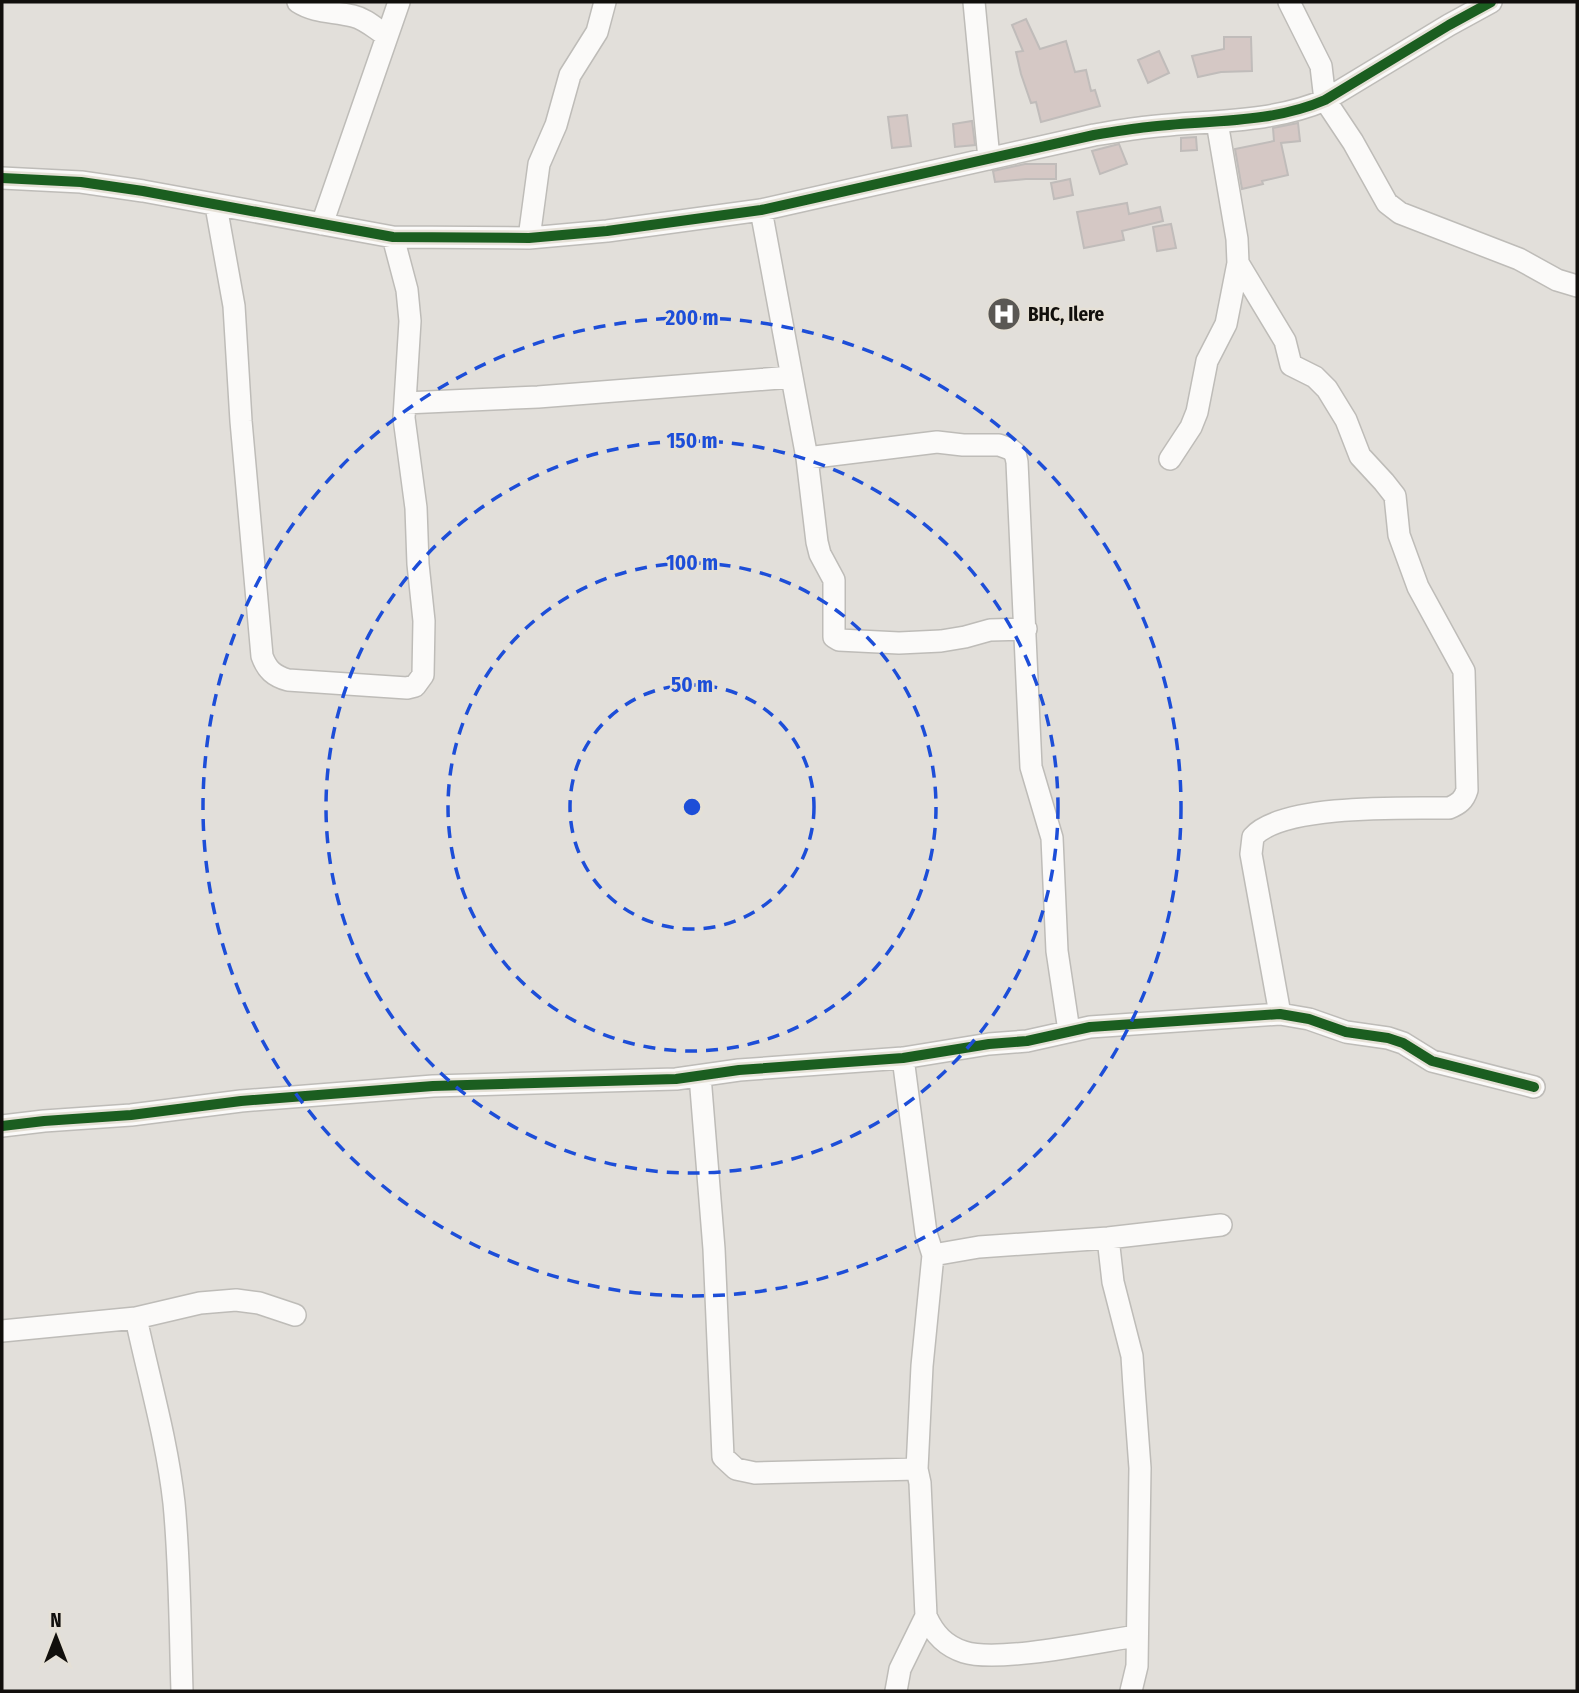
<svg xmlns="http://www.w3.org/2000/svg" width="1579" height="1693" font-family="'Fira Sans Condensed',sans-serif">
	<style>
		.building { fill: #d5c8c5; stroke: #c0bcba; stroke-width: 2 }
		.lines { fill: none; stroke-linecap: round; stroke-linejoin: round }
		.minor-casing { stroke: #bebcb8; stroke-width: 24 }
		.minor { stroke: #fbfaf9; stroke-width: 21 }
		.cycleway-casing { stroke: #e5e0d6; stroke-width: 15 }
		.cycleway { stroke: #1b5e20; stroke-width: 10 }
		.ring { fill: none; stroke: #1d4ed8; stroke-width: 3.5; stroke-dasharray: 12 9 }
		.labels { text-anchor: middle; stroke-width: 5; stroke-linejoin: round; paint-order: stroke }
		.poi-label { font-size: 19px; font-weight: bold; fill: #110f0c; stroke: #e5e0d6; text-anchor: start }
		.centre { fill: #1d4ed8; stroke: #e5e0d6; stroke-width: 3.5 }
		.ring-label { font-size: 21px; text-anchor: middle; font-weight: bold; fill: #1d4ed8; stroke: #e5e0d6; stroke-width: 5; stroke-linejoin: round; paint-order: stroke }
	</style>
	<rect width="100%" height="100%" fill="#e2dfda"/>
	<path class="building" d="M 1026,19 L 1040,49 L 1066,41 L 1075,72 L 1086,70 L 1091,91 L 1095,90 L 1100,106 L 1041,122 L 1036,102 L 1031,103 L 1021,74 L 1016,52 L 1023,51 L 1012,25 Z
		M 1224,37 L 1251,37 L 1252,71 L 1221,72 L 1198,77 L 1192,56 L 1224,49 Z
		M 1159,51 L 1169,73 L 1148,83 L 1138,60 Z
		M 907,115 L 911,146 L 892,148 L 888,117 Z
		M 972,121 L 975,145 L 955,147 L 953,124 Z
		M 1298,123 L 1300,141 L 1281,143 L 1288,175 L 1262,181 L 1263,184 L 1242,189 L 1235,149 L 1274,141 L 1273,128 Z
		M 1196,137 L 1197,150 L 1181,151 L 1181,138 Z
		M 1119,144 L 1127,164 L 1100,174 L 1092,151 Z
		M 1025,164 L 1056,164 L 1056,179 L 1026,179 L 995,182 L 993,171 Z
		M 1070,179 L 1073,195 L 1054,199 L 1051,183 Z
		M 1127,203 L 1129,214 L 1160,207 L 1163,221 L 1122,231 L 1124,240 L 1084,248 L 1077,212 Z
		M 1171,224 L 1176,248 L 1157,251 L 1153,227 Z"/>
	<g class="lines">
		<defs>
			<path id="minor" d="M 298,2 C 315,13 333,11 353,16 C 366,19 376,29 387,36
				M 974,2 L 989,159
				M 1289,2 L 1321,66 L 1325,100 L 1353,142 L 1387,203 L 1400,213 L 1519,259 L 1557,280 L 1577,286
				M 2,178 L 81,182 L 143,191 L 393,237 L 529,238 L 607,231 L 761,210 L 1094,135 C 1112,132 1130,129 1148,127 C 1206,120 1270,124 1325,100 L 1449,25 L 1491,2
				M 216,206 L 234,306 L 241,421 L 262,656 C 267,670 274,676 288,680 L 407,688 L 415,686 L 423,675 L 424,621 L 418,564 L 416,508 L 404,418 L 410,321 L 407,290 L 393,237
				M 761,210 L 807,458 L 937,442 L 963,445 L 999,445 L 1010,449 L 1015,453 L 1017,462 L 1031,767 L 1052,838 L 1057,951 L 1069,1031
				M 322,224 L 399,2
				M 529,238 L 539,164 L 556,125 L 570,75 L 597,32 L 605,2
				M 1238,263 L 1285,341 L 1291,365 L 1315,377 L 1327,389 L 1346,420 L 1360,456 L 1384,482 L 1395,496 L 1399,535 L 1418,587 L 1464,671 L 1467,790 C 1464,800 1459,804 1449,808 C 1406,808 1281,804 1253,837 L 1251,854 L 1280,1014
				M 405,403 L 538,397 L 792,377
				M 807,458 L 817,542 L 820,554 L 834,580 L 834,637 L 839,640 L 899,643 L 941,641 L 965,637 L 990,630 L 1026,629
				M 1170,459 L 1191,427 L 1197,412 L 1207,361 L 1226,324 L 1238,263 L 1237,239 L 1217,122
				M 903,1058 L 926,1233 L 933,1255 L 922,1366 L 917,1469 L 920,1483 L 926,1616 C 934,1634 945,1646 964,1652 C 998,1663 1097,1642 1136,1636
				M 700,1076 L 714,1249 L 723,1457 L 736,1469 L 755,1473 L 917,1469
				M 2,1126 L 44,1121 L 131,1115 L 241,1101 L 433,1086 L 676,1079 L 739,1070 L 903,1058 L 989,1044 L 1027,1041 L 1090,1027 L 1280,1014 L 1309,1019 L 1346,1032 L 1388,1038 L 1403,1043 L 1432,1061 L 1534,1087
				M 1108,1238 L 1113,1282 L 1132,1356 L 1134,1387 L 1140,1468 L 1137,1666 L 1131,1691
				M 933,1255 L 979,1247 L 1108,1238 L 1221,1225
				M 136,1318 C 149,1379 167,1440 174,1503 C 180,1565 180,1628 182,1691
				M 2,1331 L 136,1318 L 200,1303 L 236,1300 L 259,1303 L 295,1315
				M 896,1691 L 900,1669 L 926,1616"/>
		</defs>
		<use href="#minor" class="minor-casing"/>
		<use href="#minor" class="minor"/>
		<defs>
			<path id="cycleway" d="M 2,178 L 81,182 L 143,191 L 393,237 L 529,238 L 607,231 L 761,210 L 1094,135 C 1112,132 1130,129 1148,127 C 1206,120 1270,124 1325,100 L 1449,25 L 1491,2
				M 2,1126 L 44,1121 L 131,1115 L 241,1101 L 433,1086 L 676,1079 L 739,1070 L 903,1058 L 989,1044 L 1027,1041 L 1090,1027 L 1280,1014 L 1309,1019 L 1346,1032 L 1388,1038 L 1403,1043 L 1432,1061 L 1534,1087"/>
		</defs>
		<use href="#cycleway" class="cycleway-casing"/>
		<use href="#cycleway" class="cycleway"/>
	</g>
	<g class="ring">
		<circle cx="692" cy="807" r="122"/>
		<circle cx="692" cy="807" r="244"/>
		<circle cx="692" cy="807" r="366"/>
		<circle cx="692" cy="807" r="489"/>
	</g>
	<defs>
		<symbol id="hospital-disc" viewBox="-11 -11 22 22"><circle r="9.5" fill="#5a5854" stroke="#e5e0d6"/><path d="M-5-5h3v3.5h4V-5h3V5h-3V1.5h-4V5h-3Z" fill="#fff"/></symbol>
	</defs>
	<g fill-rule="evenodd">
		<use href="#hospital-disc" x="985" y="295" width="38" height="38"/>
	</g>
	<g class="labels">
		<g class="poi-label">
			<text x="1028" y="321">BHC, Ilere</text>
		</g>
	</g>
	<circle cx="692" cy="807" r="10" class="centre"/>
	<g class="ring-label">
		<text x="692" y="325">200 m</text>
		<text x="692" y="448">150 m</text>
		<text x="692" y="570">100 m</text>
		<text x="692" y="692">50 m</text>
	</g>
	<rect width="1579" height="1693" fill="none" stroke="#110f0c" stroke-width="7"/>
	<g transform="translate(56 1637)" stroke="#e5e0d6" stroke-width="5" paint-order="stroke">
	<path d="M0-5L12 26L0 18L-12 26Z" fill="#110f0c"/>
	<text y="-10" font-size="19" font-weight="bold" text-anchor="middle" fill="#110f0c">N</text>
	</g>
</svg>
